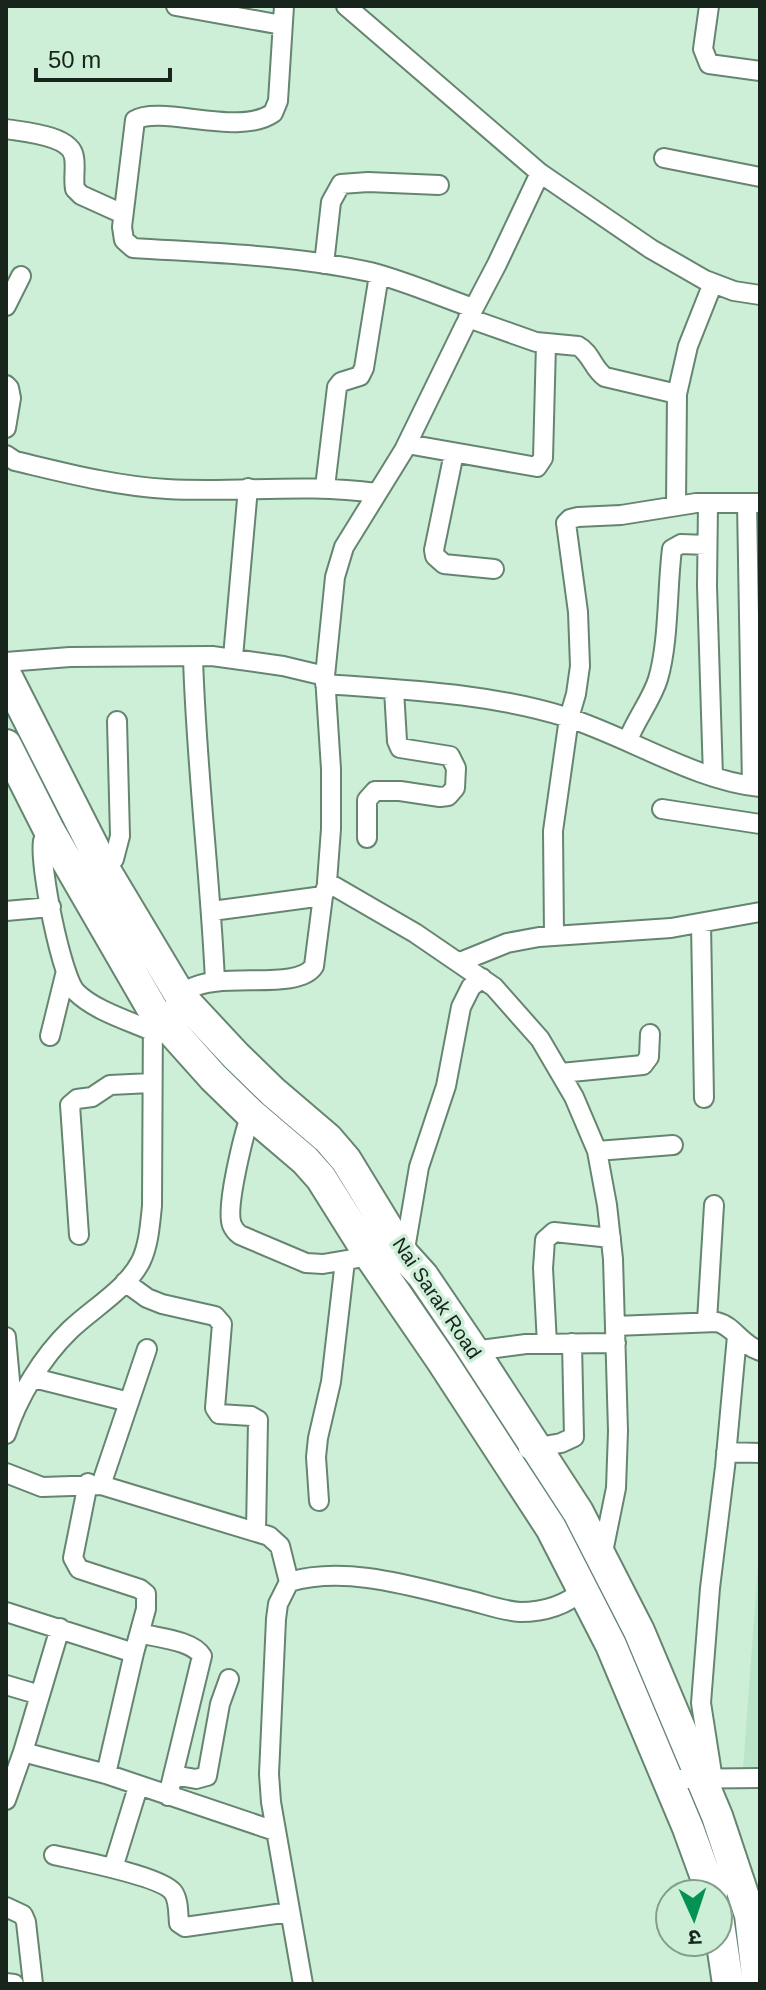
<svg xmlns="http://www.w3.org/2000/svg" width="766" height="1990" font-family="Arial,'Noto Sans Devanagari',sans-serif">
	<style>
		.built { fill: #bbe5c8 }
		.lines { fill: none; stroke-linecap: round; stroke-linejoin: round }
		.minor-casing { stroke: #668570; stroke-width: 22 }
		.primary-casing { stroke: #668570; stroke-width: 34 }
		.minor { stroke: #fff; stroke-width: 18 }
		.primary { stroke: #fff; stroke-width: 30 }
		.labels { text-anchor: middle; stroke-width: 7; stroke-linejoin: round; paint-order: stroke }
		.street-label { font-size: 20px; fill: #18251c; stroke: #cdefd7 }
	</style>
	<rect width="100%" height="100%" fill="#cdefd7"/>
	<path class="built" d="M 760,1537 L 760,1769 L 743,1769 Z"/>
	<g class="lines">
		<defs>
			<path id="minor" d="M 176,6 L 282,25
				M 284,6 L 278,101 L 273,113 C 239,137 162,105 135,120 L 122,227 L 124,240 L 133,248 C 212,253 292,255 370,272 C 405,281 439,296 473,308
				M 346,6 L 540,173 L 651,249 L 705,280 L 734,291 L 760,295
				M 709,6 L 703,49 L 709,64 L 760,71
				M 6,129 C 24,132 71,135 74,157 C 76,168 73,178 75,189 L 81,195 L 123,214
				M 664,158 L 760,177
				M 540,173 L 497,264 L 465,325 L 404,450 L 344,547 L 335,577 L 325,676 L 331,769 L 331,829 L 327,882 L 415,933 L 494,987 L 540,1039 L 574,1097 L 597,1151 L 607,1205 L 613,1259 L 618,1431 L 616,1488 L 602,1557
				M 324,264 L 331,202 L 341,184 L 368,182 L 439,185
				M 6,306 L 21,276
				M 468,318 L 536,342 L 578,346 C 591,353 593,369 605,377 L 677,394
				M 6,385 L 9,388 L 11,398 L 6,428
				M 407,444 L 537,467 L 543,458 L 546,344
				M 454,453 L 434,550 L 435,556 L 444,564 L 494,569
				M 6,455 L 15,461 C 66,473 115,486 167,489 C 238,493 304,483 376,493
				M 325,487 L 337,387 L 341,382 L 360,376 L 364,368 L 379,275
				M 708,503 L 707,586 L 713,777
				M 747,503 L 752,786
				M 676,505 L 677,394 L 688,346 L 713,283
				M 193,657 C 196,765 210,872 215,981
				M 233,657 L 248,488
				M 6,662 L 70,657 L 212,656 L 283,666 L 325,676
				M 325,684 C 405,690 489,693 566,717 C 629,737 696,781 760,787
				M 628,740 C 636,719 652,699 658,679 C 669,642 667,588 672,549 L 681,544 L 707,545
				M 662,809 L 760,824
				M 49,830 C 47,833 44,838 43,841 C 39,864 61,976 76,992 C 95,1011 130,1021 154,1032
				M 367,838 L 367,800 L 375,791 L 400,791 L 440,797 L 448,796 L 455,788 L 456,768 L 450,756 L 400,748 L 397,741 L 394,690
				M 100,876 L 114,859 L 120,836 L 117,721
				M 6,911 L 51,907
				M 212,911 L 323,896 L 326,888
				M 701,923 L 704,1098
				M 554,935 L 553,831 L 569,718 L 576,694 L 580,666 L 578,612 L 566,523 L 570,519 L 578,517 L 621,515 L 696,503 L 760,503
				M 460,962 L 507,943 L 539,937 L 671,928 L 760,912
				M 175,1004 C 179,1000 183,993 188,990 C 218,970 298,992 314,966 L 323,896
				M 50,1036 L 66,971
				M 561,1073 L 643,1065 L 649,1057 L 650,1034
				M 251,1114 C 244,1133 225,1208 232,1225 C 234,1230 236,1232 240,1235 L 306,1263 L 323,1264 L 370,1256
				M 597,1151 L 673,1145
				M 79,1235 L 70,1105 L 77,1099 L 92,1097 L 110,1085 L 151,1083
				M 404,1255 L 419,1167 L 446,1086 L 461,1007 L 471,987 L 482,978
				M 125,1282 L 147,1298 L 162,1304 L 215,1316 L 222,1324 L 215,1408 L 219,1414 L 251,1416 L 258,1420 L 256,1532
				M 707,1321 L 714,1205
				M 615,1326 L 717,1322 C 734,1326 741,1345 760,1351
				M 6,1337 L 13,1413
				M 547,1344 L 543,1268 L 545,1240 L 554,1232 L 611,1238
				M 473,1351 L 526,1344 L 616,1343
				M 34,1378 L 129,1402
				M 6,1434 C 18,1397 42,1357 70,1330 C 93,1308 127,1289 141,1261 C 149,1244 150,1224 152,1206 L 153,1010
				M 528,1449 L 561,1443 L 574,1437 L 572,1343
				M 726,1452 L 760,1453
				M 6,1473 L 42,1487 L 101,1485 L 269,1536 L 280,1546 L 289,1582
				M 88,1483 L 73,1558 L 79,1569 L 140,1589 L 146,1594 L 146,1609 L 134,1653
				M 101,1485 L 147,1349
				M 319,1501 L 316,1457 L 318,1438 L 331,1382 L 345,1261
				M 6,1612 L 134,1653 L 106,1774 L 275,1831
				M 60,1628 L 23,1752 L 106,1774
				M 140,1633 C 157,1638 192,1640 202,1656 L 168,1796
				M 6,1685 L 40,1695
				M 173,1775 L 196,1779 L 207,1776 L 220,1704 L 229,1679
				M 668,1779 L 760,1778
				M 713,1780 L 701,1703 L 710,1588 L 725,1467 L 737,1336
				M 6,1800 L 23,1752
				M 54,1855 C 76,1860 161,1876 173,1892 C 179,1900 178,1914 179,1923 L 185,1927 L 290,1912
				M 113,1868 L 138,1787
				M 6,1907 L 23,1915 L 26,1922 L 33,1984
				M 6,1983 L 14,1984
				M 303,1984 L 271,1802 L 269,1774 L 276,1619 L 278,1604 L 289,1582 C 347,1565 414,1587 472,1601 C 487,1605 504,1611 520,1612 C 544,1612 565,1606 583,1590"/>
			<path id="primary" d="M 6,675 L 105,870 L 181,997 L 236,1056 L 273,1092 L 328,1139 L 346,1160 L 404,1255 L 423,1276 L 469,1344 L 578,1512 L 639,1631 L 717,1816 L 750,1915 L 758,1984
				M 6,745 L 49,830 L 153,1010 L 213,1077 L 251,1114 L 305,1160 L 321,1178 L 370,1256 L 442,1361 L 551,1528 L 611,1645 L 688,1828 L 712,1894
				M 718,1917 L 728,1984"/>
		</defs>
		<use href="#minor" class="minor-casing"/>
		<use href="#primary" class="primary-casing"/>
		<use href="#minor" class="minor"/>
		<use href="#primary" class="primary"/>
	</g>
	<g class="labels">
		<g class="street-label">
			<text transform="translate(437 1298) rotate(56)" y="7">Nai Sarak Road</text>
		</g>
	</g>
	<rect width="766" height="1990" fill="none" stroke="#18251c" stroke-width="16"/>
	<g transform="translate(694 1918) rotate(177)"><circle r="38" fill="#cdefd7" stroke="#859e8c" stroke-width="2"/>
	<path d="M0-6L14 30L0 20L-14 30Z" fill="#049252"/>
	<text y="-12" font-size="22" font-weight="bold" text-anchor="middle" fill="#18251c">उ</text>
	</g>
	<path d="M36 68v12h134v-12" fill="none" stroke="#18251c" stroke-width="4"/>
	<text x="48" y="68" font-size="24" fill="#18251c" stroke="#cdefd7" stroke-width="6" paint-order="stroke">50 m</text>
</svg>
